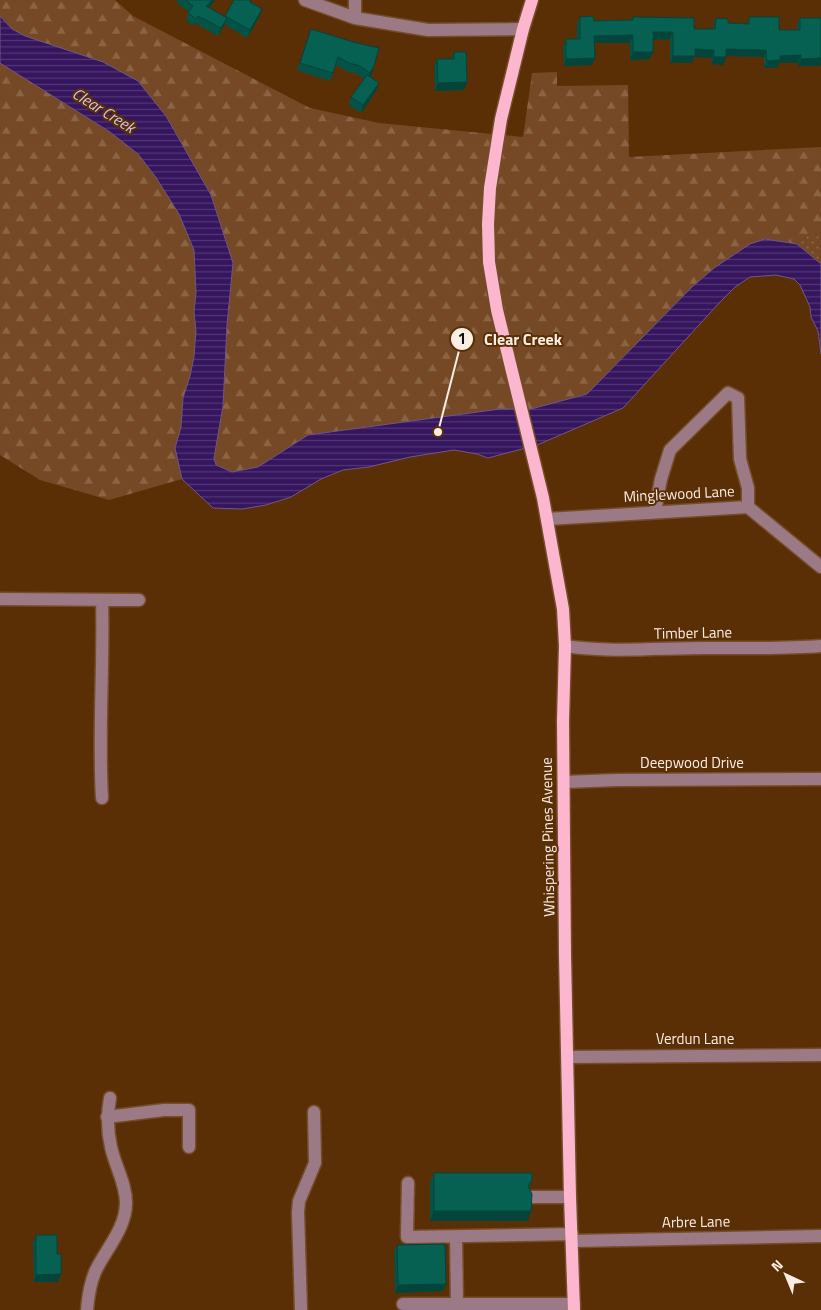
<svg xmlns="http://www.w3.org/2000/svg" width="821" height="1310" font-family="'Titillium Web',sans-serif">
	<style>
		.forest { fill: url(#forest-firs) }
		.park { fill: url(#park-dots) }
		.water { fill: url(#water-rules); stroke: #715686 }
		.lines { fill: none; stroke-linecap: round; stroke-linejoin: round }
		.minor-casing { stroke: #744e2a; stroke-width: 15 }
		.major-casing { stroke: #744e2a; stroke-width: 15 }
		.minor { stroke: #9c7a85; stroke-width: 12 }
		.major { stroke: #fcb6cd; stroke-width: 12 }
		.wall { fill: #055347 }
		.shaded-wall { fill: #04443a }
		.building { fill: #066153; stroke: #04443a }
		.labels { text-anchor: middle; stroke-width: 4; stroke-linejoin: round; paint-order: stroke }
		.street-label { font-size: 15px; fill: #fceee4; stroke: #5a2f06 }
		.water-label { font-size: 16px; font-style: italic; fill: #d2c6f1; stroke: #5a2f06 }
		.leader { fill: none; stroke: #fceee4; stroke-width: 2 }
		.callout-dot { fill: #fceee4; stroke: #5a2f06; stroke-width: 2 }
		.mark-label { font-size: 15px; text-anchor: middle; font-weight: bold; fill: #111 }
		.callout-label { font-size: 16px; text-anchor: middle; font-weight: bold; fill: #fceee4; stroke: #5a2f06; stroke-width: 4; stroke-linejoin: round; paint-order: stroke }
	</style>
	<defs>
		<pattern id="forest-firs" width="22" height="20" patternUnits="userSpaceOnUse" patternTransform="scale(1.25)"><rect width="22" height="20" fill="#754925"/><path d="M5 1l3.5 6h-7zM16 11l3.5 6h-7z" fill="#8a6444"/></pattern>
		<pattern id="park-dots" width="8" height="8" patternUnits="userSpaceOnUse" patternTransform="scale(1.25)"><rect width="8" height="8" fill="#754925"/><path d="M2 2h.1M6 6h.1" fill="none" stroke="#8a6444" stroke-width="1.8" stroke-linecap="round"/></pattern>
		<pattern id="water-rules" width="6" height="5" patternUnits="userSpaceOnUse" patternTransform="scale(1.25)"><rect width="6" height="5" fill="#35155e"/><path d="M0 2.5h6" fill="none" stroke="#533775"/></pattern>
	</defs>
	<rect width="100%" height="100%" fill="#5a2f06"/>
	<path class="forest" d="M 0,0 L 115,0 L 133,16 L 310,108 L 379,123 L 523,137 L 532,73 L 557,72 L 557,86 L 628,85 L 629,157 L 821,147 L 821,234 L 810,233 L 797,244 L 765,239 L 692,287 L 587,394 L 531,409 L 500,409 L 308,435 L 258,467 L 232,472 L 216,465 L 214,458 L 223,406 L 227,325 L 233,263 L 211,195 L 166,116 L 103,62 L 25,36 L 12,29 L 0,16 Z
		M 0,63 L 110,132 L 138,154 L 155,176 L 179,214 L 194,250 L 196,293 L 194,312 L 196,331 L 194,357 L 190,376 L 183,398 L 181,427 L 175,448 L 182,479 L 109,500 L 40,480 L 0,455 Z"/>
	<path class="park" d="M 810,233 L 821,234 L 821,264 L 797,244 Z"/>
	<path class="water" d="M 0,16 L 12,29 L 25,36 L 103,62 L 138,81 L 166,116 L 211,195 L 233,263 L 227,325 L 223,406 L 214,458 L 216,465 L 232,472 L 258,467 L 308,435 L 500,409 L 531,409 L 587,394 L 692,287 L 714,268 L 750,244 L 765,239 L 797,244 L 821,264 L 821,354 L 818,331 L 811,317 L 810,307 L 800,285 L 794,279 L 776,275 L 750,277 L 735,287 L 720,302 L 623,408 L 537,445 L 488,458 L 477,454 L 454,450 L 410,457 L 369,467 L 343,470 L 321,479 L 291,497 L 266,505 L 242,509 L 213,508 L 182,479 L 175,448 L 181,427 L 183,398 L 190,376 L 194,357 L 196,331 L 194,312 L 196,293 L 194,250 L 179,214 L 155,176 L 138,154 L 110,132 L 0,63 Z"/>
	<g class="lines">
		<defs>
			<path id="minor" d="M 305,0 L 355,18 L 428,30 L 523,29
				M 355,18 L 355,0
				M 655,511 L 661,479 L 670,450 L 728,393 L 738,398 L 740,459 L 748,488 L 748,507
				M 547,519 L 748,507 L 821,567
				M 0,599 L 139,600
				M 102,600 C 104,666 98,732 102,798
				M 565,646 C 612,653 659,648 706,648 C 745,648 783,649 821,646
				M 564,782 L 617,780 L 821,779
				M 569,1057 L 821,1055
				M 107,1117 L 164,1110 L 189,1110 L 189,1147
				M 408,1183 L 407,1237 L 572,1234
				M 532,1197 L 570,1197
				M 456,1237 L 457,1304
				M 572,1241 L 821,1236
				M 403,1304 L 574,1304
				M 87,1310 C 88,1298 90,1284 95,1272 C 105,1250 126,1229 126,1203 C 126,1183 115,1166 111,1147 C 107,1130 107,1115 110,1098
				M 301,1310 L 298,1212 L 299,1201 L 315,1163 L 314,1112"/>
			<path id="major" d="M 532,0 L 523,29 L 501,119 L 490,188 L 488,224 L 489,262 L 497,310 L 543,498 L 563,609 L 565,646 L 563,721 L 565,955 L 570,1197 L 574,1310"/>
		</defs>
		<use href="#minor" class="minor-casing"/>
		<use href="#major" class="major-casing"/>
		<use href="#minor" class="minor"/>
		<use href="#major" class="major"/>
	</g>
	<path class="wall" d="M 178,0 L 215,0 L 209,8 L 225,17 L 234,0 L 250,2 L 259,17 L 247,38 L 224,24 L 218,36 L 195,23 L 193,26 L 186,20 L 189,12 L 177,3 Z
		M 580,17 L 594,21 L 632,20 L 633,17 L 694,29 L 713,29 L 713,26 L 716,18 L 728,23 L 747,24 L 749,17 L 779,30 L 797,30 L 797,26 L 800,18 L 821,18 L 821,62 L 820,66 L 798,66 L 798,63 L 779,63 L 777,68 L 764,68 L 764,57 L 726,56 L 723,65 L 711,64 L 712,58 L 694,57 L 692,63 L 670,63 L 670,39 L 653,40 L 653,52 L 650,59 L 630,60 L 630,43 L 594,43 L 595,58 L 592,65 L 564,66 L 563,47 L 566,39 L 577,39 L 577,24 Z
		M 311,29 L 372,74 L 370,77 L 376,91 L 361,113 L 349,105 L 351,97 L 365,79 L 357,74 L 346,71 L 336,65 L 330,81 L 297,70 Z
		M 454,52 L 464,90 L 435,91 L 434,67 L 437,59 L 451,59 Z
		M 434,1173 L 532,1180 L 529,1188 L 528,1221 L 430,1221 L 430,1183 Z
		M 36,1235 L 57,1254 L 58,1282 L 34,1282 L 33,1243 Z
		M 397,1245 L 446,1284 L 443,1291 L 395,1293 L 394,1253 Z"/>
	<path class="shaded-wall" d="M 212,0 L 215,0 L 204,14 L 206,6 Z
		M 262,9 L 259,17 L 247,38 L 250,30 Z
		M 227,18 L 224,25 L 218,36 L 221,28 Z
		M 653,32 L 673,32 L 670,39 L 650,40 Z
		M 633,35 L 630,43 L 591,43 L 594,36 Z
		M 695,49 L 714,50 L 712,58 L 694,57 L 692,63 L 670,63 L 673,56 Z
		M 726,49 L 766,50 L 764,57 L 724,56 Z
		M 633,52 L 653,52 L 650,59 L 630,60 Z
		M 801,55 L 798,63 L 779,63 L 777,68 L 764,68 L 767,61 L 780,56 Z
		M 714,57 L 726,57 L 723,65 L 711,64 Z
		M 595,58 L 592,65 L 564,66 L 566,59 Z
		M 821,58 L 821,62 L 820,66 L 798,66 L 801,59 Z
		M 374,66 L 372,74 L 367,80 L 370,73 Z
		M 467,82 L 464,90 L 435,91 L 438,83 Z
		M 379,83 L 376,91 L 361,113 L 363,105 Z
		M 434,1211 L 531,1211 L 528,1221 L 430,1221 Z
		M 61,1274 L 58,1282 L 34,1282 L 36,1275 Z
		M 446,1284 L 443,1291 L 395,1293 L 398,1285 Z"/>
	<path class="building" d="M 186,0 L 212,0 L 206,6 L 227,18 L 221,28 L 198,16 L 196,19 L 188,13 L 193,6 Z
		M 234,0 L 250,0 L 250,2 L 262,9 L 250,30 L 225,16 Z
		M 593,16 L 594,21 L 633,20 L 633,17 L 694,18 L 694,29 L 715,29 L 716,18 L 728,19 L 728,23 L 749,24 L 749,17 L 779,17 L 779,30 L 800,30 L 800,18 L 821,18 L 821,58 L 801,59 L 801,55 L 780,56 L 780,60 L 767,61 L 766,50 L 726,49 L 726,57 L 714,57 L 714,50 L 695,49 L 695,56 L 673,56 L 673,32 L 653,32 L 653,52 L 633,52 L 633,35 L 594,36 L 595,58 L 566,59 L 566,39 L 580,39 L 580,17 Z
		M 311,29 L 353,42 L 379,48 L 374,66 L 370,73 L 360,66 L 349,63 L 338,57 L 333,73 L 300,63 Z
		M 454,52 L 466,52 L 467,82 L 438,83 L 437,59 L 454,59 Z
		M 367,75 L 379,83 L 363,105 L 351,97 Z
		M 434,1173 L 532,1173 L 532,1180 L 528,1186 L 532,1194 L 531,1211 L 434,1211 Z
		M 36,1235 L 57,1235 L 57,1254 L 61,1254 L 61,1274 L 36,1275 Z
		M 445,1244 L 446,1284 L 398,1285 L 397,1245 Z"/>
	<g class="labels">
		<g class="street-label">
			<text transform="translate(679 494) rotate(-3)" y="5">Minglewood Lane</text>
			<text transform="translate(693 633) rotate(-1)" y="5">Timber Lane</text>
			<text x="692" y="768">Deepwood Drive</text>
			<text transform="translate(548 837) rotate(-91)" y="5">Whispering Pines Avenue</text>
			<text x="695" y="1044">Verdun Lane</text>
			<text transform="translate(696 1222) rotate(-1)" y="5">Arbre Lane</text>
		</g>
		<g class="water-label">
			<text transform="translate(104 110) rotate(32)" y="6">Clear Creek</text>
		</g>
	</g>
	<path class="leader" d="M438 432L462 339"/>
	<g class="callout-dot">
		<circle cx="438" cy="432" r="5"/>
		<circle cx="462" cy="339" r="12"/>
	</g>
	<g class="mark-label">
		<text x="462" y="344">1</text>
	</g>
	<g class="callout-label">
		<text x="523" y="345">Clear Creek</text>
	</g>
	<g transform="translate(786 1275) rotate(316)" stroke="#5a2f06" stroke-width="4" paint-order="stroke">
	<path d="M0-4L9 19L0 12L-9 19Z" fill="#fceee4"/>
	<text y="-8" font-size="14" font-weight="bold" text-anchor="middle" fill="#fceee4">N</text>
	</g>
</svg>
